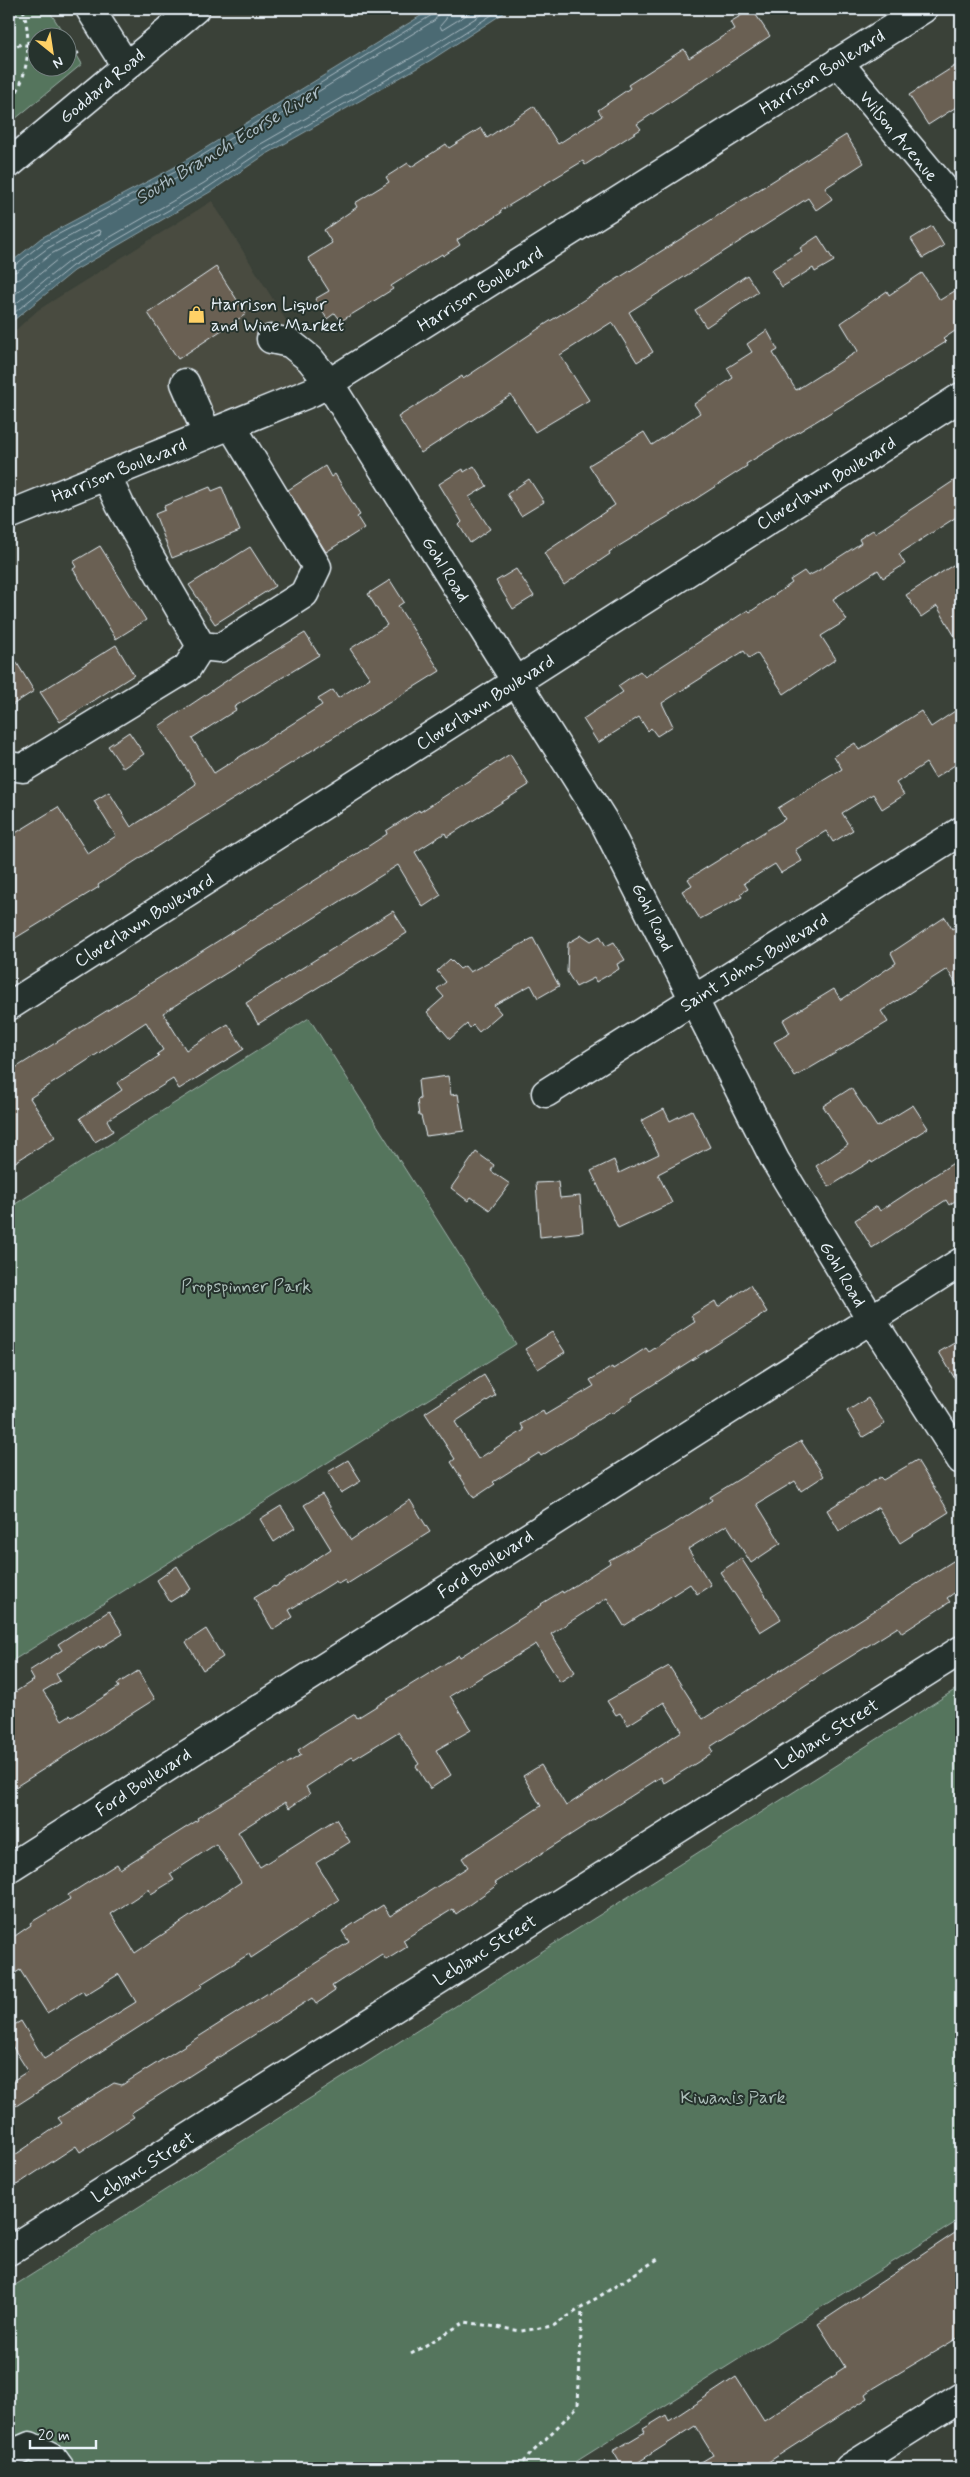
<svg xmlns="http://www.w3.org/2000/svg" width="970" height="2477" font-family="Mynerve,sans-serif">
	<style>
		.built { fill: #484b40 }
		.green { fill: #54745d; stroke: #9eb2aa }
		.water { fill: #4c6a73; stroke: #8aa0a8 }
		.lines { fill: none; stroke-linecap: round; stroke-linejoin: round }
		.shore { stroke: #aabbc3; stroke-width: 1 }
		.building { fill: #6a6153; stroke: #e8f1f8; fill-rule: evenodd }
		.minor-casing { stroke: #e8f1f8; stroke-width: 31 }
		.path { stroke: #e8f1f8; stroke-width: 3; stroke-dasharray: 4 4; stroke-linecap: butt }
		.minor { stroke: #26332d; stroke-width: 28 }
		.labels { text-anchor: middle; stroke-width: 4; stroke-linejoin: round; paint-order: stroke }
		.street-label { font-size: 18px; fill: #e8f1f8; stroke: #26332d }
		.poi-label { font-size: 18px; fill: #e8f1f8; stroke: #26332d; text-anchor: start }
		.park-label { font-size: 18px; fill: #adbfba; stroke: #26332d }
		.water-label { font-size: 19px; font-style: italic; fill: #aabbc3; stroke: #26332d }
	</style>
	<rect width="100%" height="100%" fill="#3a4138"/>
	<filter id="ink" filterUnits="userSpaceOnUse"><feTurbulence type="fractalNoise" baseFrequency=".02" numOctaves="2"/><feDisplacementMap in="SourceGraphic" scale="10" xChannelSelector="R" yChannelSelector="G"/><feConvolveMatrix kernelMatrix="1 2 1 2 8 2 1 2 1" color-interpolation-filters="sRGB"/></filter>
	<g filter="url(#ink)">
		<path class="built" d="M 212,201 L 310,359 L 329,383 L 9,515 L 9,336 L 38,310 Z"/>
		<path class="green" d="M 9,9 L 48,9 L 66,37 L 38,38 L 38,68 L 68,68 L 68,40 L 82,64 L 9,124 Z
			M 309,1018 L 516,1344 L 9,1663 L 9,1208 Z
			M 961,1686 L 961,2219 L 566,2468 L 9,2468 L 9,2289 Z"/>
		<path class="water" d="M 432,9 L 510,9 L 431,60 L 265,155 L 210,192 L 74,271 L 9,324 L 9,264 L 41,238 L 173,168 Z"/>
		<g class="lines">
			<path class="shore" d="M 448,9 L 446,19 L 440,26 L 442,30 L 476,9
				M 9,267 L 14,266 L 44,242 L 175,172 L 432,15 L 434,9
				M 9,274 L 17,271 L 48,248 L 179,177 L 435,20 L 441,9
				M 9,281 L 20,279 L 51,254 L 98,230 L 101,231 L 100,234 L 63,255 L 9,299
				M 9,309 L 69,261 L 204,183 L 259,145 L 425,50 L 490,9
				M 9,317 L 72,266 L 207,188 L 262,151 L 428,56 L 501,9"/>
		</g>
		<path class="building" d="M 752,9 L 770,36 L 637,124 L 641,129 L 585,165 L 583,161 L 500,211 L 501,213 L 457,240 L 460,245 L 443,256 L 442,254 L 391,286 L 393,289 L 377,299 L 341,321 L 335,313 L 327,319 L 315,299 L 329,291 L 308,258 L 332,243 L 324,230 L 357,207 L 355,203 L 389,182 L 386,177 L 408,163 L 411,167 L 446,144 L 449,148 L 481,128 L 487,138 L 534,106 L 558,144 L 602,116 L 598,110 L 630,88 L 628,85 L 684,49 L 689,58 L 734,29 L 730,22 Z
			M 961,62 L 961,104 L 928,125 L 909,95 Z
			M 846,135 L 864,163 L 825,188 L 832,199 L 816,210 L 808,198 L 629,312 L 653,352 L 637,362 L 612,322 L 560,355 L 589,400 L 535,432 L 511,395 L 421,453 L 398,417 L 462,376 L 463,379 L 547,323 Z
			M 932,226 L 944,246 L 923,258 L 911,239 Z
			M 818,236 L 834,261 L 815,272 L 813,268 L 782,287 L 771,270 L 802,251 L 800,248 Z
			M 216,267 L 246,314 L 178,359 L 148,313 Z
			M 922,273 L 940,300 L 961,287 L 961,327 L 943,339 L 946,342 L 746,464 L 747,466 L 677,511 L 609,552 L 610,554 L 564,585 L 544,553 L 615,505 L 589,465 L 644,432 L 652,445 L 700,413 L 694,404 L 733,378 L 727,368 L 752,352 L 747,344 L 767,330 L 778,350 L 773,353 L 796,390 L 858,351 L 841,323 L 887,291 L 889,295 Z
			M 747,275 L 758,292 L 706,327 L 695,310 Z
			M 325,466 L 331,477 L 335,474 L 360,515 L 357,517 L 364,528 L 326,552 L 288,490 Z
			M 474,466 L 487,486 L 469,497 L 490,529 L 470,543 L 459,525 L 462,522 L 439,484 L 463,469 L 464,472 Z
			M 961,476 L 961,514 L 899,554 L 905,564 L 883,578 L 878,570 L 833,599 L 847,620 L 821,636 L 836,659 L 784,694 L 757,653 L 749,658 L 744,651 L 662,703 L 673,726 L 657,736 L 651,728 L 648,731 L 639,717 L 598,743 L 583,719 L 623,692 L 618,686 L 640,671 L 645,677 L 748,610 L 750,612 L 792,583 L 790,580 L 804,571 L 808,576 L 816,572 L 861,543 L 859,539 L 873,530 L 875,533 L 883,528 Z
			M 529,479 L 544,502 L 521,516 L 507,494 Z
			M 210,487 L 212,491 L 222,487 L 240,531 L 172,558 L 155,514 L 165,510 L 164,506 Z
			M 100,546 L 146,620 L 116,639 L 73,569 L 76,567 L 73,562 Z
			M 250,547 L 275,586 L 215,624 L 189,585 Z
			M 961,560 L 961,647 L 937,606 L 921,617 L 906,595 Z
			M 516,569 L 534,596 L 513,609 L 496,581 Z
			M 390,580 L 404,602 L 398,606 L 440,671 L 182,831 L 98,885 L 99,887 L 9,942 L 9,837 L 58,807 L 88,854 L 116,836 L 94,801 L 109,792 L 131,827 L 176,798 L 196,784 L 159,726 L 241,671 L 305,633 L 319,655 L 234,707 L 236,710 L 192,738 L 214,773 L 322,705 L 318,699 L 333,690 L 338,698 L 370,678 L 350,649 L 387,625 L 368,594 Z
			M 116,645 L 134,675 L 60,722 L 40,692 Z
			M 9,650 L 34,691 L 9,707 Z
			M 961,707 L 961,761 L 935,778 L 926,763 L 896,783 L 904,795 L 882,809 L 873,794 L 842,813 L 853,830 L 833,842 L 826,831 L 795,850 L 802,861 L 781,873 L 775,864 L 744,883 L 748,889 L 740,894 L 742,897 L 700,919 L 682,891 L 692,885 L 688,879 L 785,819 L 778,808 L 842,769 L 834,756 L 855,743 L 859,750 L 921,711 L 931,727 Z
			M 129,732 L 144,754 L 123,768 L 108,746 Z
			M 510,754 L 529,785 L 447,837 L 445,833 L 415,852 L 441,895 L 423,907 L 398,865 L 163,1013 L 186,1050 L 228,1024 L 244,1049 L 179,1089 L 173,1079 L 107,1120 L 113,1131 L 95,1142 L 80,1118 L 122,1090 L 117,1083 L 159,1056 L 157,1054 L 163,1050 L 146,1022 L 30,1098 L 55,1137 L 9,1166 L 9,1072 L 344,862 L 387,834 L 386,831 L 419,810 L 420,812 Z
			M 393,911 L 407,933 L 258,1024 L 246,1003 Z
			M 945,917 L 952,929 L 961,924 L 961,992 L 947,969 L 881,1011 L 888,1022 L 795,1077 L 774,1042 L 790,1033 L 783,1020 L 834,989 L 841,1000 L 896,963 L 891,953 Z
			M 582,935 L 591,941 L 600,936 L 606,946 L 614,942 L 625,960 L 617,964 L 619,969 L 596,982 L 594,978 L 576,987 L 567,972 L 568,943 Z
			M 533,938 L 559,986 L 538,998 L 531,985 L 494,1005 L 501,1013 L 479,1032 L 473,1025 L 470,1028 L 467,1024 L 450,1039 L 427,1012 L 444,997 L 437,989 L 446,982 L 437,971 L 450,959 L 460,969 L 465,966 L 470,972 Z
			M 448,1076 L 451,1095 L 458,1094 L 464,1131 L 426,1136 L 421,1116 L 419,1116 L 417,1100 L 420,1099 L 418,1080 Z
			M 851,1088 L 877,1127 L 913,1105 L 928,1128 L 872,1163 L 871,1161 L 829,1187 L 816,1166 L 848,1145 L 823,1106 Z
			M 664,1109 L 670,1121 L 692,1110 L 710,1147 L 658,1174 L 672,1203 L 618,1228 L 591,1171 L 614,1160 L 619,1173 L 659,1154 L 641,1121 Z
			M 476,1152 L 494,1165 L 491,1171 L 510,1184 L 490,1210 L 471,1197 L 468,1201 L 451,1188 Z
			M 961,1158 L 961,1197 L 949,1205 L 946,1200 L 872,1248 L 855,1220 L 877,1206 L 880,1211 Z
			M 558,1182 L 560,1198 L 580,1196 L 583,1232 L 540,1237 L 536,1183 Z
			M 750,1285 L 767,1312 L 632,1398 L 633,1400 L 611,1414 L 610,1412 L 541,1456 L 539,1453 L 493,1482 L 495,1484 L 474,1498 L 451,1462 L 455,1459 L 425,1413 L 484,1375 L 496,1395 L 455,1422 L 478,1459 L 524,1430 L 521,1424 L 543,1411 L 545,1415 L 594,1386 L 590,1380 L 612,1367 L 613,1369 L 646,1348 L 649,1352 L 695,1322 L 691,1316 L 715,1301 L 718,1307 Z
			M 552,1332 L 565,1352 L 538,1369 L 525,1349 Z
			M 961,1339 L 961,1389 L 939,1352 Z
			M 868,1398 L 885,1424 L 863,1437 L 847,1411 Z
			M 801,1441 L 824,1476 L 801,1491 L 795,1481 L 757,1504 L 781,1543 L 751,1563 L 727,1525 L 688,1549 L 711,1585 L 697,1594 L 690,1584 L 624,1626 L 607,1598 L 551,1634 L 575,1672 L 560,1682 L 536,1644 L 450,1696 L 471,1730 L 436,1750 L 451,1775 L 430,1789 L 416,1766 L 419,1764 L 398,1732 L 354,1759 L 352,1757 L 306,1787 L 310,1794 L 289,1808 L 285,1802 L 238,1832 L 260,1867 L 336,1819 L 350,1842 L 316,1863 L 339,1900 L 251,1958 L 249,1954 L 201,1984 L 203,1986 L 16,2106 L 9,2093 L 9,2083 L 28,2071 L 9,2041 L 9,2028 L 21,2021 L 44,2059 L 136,2002 L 119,1974 L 85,1995 L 83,1991 L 47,2013 L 20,1970 L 9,1977 L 9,1940 L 31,1925 L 30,1923 L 70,1899 L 68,1895 L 117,1864 L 120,1869 L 198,1820 L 197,1818 L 301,1755 L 298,1750 L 322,1734 L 355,1714 L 357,1718 L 459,1655 L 460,1657 L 542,1605 L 541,1604 L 562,1591 L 563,1593 L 610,1563 L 609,1560 L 665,1530 L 712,1500 L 710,1497 ZM 216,1844 L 241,1882 L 135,1953 L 111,1914 L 149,1889 L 151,1894 L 174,1880 L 170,1874 Z
			M 348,1460 L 361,1481 L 341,1493 L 328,1472 Z
			M 917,1460 L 949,1512 L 900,1543 L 878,1507 L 839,1531 L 827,1510 L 880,1477 L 883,1480 Z
			M 322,1494 L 351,1540 L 410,1500 L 430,1532 L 347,1584 L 345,1580 L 338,1584 L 336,1581 L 289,1610 L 293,1617 L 273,1630 L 254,1598 L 274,1586 L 275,1587 L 331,1549 L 304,1505 Z
			M 281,1506 L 295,1528 L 274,1542 L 260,1519 Z
			M 961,1556 L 961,1588 L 947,1598 L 950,1602 L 902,1633 L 898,1627 L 821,1675 L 710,1747 L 713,1752 L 698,1762 L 664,1783 L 661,1777 L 495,1883 L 497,1885 L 456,1914 L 453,1909 L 403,1940 L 407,1947 L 386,1960 L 382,1954 L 332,1986 L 335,1991 L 316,2004 L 312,1998 L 131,2113 L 134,2117 L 80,2152 L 76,2146 L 9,2190 L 9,2159 L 62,2123 L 58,2118 L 114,2083 L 122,2085 L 349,1942 L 342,1931 L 383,1905 L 390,1916 L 468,1867 L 462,1858 L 541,1806 L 523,1776 L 541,1765 L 566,1806 L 682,1731 L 664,1702 L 628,1725 L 620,1713 L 616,1715 L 607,1701 L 669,1666 L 703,1719 Z
			M 741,1558 L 781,1619 L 760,1632 L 720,1572 Z
			M 177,1566 L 191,1589 L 170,1602 L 157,1580 Z
			M 109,1611 L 123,1634 L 100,1648 L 99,1646 L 56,1674 L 60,1681 L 43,1691 L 62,1720 L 70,1715 L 72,1717 L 119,1687 L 117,1684 L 138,1671 L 155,1699 L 9,1791 L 9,1696 L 34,1680 L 29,1671 L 62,1650 L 58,1644 Z
			M 206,1629 L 223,1657 L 203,1670 L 186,1642 Z
			M 961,2229 L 961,2336 L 874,2388 L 866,2394 L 868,2398 L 759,2468 L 691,2468 L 713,2455 L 695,2426 L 629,2468 L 623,2468 L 613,2451 L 645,2432 L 643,2429 L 666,2415 L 669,2421 L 736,2377 L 764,2421 L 837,2374 L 836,2373 L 845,2367 L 818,2324 Z"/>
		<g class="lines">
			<defs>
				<path id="minor" d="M 90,9 L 126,66
					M 838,62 L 961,209
					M 9,164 L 195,9
					M 271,339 L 290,343 L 310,359 L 329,383 L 603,820 L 775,1160 L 871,1319 L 961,1460
					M 185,383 L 207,434
					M 9,515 L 312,392 L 329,383 L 923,9
					M 201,646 L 220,648 L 304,594 L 317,567 L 231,425
					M 9,766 L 23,768 L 187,668 L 201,646 L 120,505 L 106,475
					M 9,1006 L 961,397
					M 546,1093 L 961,831
					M 9,1868 L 961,1262
					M 9,2251 L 961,1650
					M 9,2455 L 30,2446 L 52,2457 L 60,2468
					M 849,2468 L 961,2397"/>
			</defs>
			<use href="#minor" class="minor-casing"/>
			<path class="path" d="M 10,50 L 21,44 L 38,48
				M 68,55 L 73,56 L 81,51
				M 9,105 C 29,78 32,40 23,9
				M 411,2354 L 465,2322 L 521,2331 L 553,2326 L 661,2257
				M 517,2468 L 578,2406 L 582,2308"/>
			<use href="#minor" class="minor"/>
		</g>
	</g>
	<defs>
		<symbol id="shop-bare" viewBox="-9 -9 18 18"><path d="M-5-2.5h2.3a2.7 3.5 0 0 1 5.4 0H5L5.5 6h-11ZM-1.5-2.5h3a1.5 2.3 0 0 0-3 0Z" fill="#ffd166" stroke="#26332d" stroke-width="2.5" paint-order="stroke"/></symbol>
	</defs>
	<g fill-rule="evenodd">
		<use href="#shop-bare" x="184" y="302" width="25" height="25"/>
	</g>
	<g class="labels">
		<g class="street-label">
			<text transform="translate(822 72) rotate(-32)" y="6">Harrison Boulevard</text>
			<text transform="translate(102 86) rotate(-40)" y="6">Goddard Road</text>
			<text transform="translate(899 136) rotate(50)" y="6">Wilson Avenue</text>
			<text transform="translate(480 289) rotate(-32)" y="6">Harrison Boulevard</text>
			<text transform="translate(119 470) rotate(-22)" y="6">Harrison Boulevard</text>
			<text transform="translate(826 483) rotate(-32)" y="6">Cloverlawn Boulevard</text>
			<text transform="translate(446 569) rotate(58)" y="6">Gohl Road</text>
			<text transform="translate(485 702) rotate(-33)" y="6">Cloverlawn Boulevard</text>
			<text transform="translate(653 917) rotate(64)" y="6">Gohl Road</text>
			<text transform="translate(144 920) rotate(-32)" y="6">Cloverlawn Boulevard</text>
			<text transform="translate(754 962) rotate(-32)" y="6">Saint Johns Boulevard</text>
			<text transform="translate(843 1274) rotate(59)" y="6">Gohl Road</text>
			<text transform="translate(485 1564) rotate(-33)" y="6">Ford Boulevard</text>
			<text transform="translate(827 1734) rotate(-32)" y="6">Leblanc Street</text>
			<text transform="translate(143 1782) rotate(-33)" y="6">Ford Boulevard</text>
			<text transform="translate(485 1950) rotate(-32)" y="6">Leblanc Street</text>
			<text transform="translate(143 2167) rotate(-32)" y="6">Leblanc Street</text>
		</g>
		<g class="poi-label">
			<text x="211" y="310">Harrison Liquor<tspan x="211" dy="21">and Wine Market</tspan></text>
		</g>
		<g class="park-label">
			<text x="246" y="1292">Propspinner Park</text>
			<text x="733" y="2103">Kiwanis Park</text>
		</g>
		<g class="water-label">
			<text transform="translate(227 144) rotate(-31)" y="7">South Branch Ecorse River</text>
		</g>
	</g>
	<rect width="970" height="2477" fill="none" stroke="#26332d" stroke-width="30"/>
	<rect x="15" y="15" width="940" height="2447" fill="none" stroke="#e8f1f8" stroke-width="2" filter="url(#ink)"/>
	<g transform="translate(52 52) rotate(150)"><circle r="24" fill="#26332d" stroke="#747f7e"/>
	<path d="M0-4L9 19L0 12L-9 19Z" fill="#ffd166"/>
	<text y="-8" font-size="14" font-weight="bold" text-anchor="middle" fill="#e8f1f8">N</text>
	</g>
	<path d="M30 2440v8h66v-8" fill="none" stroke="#e8f1f8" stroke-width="2.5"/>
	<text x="38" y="2440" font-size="15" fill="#e8f1f8" stroke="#26332d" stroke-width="4" paint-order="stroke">20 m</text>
</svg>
